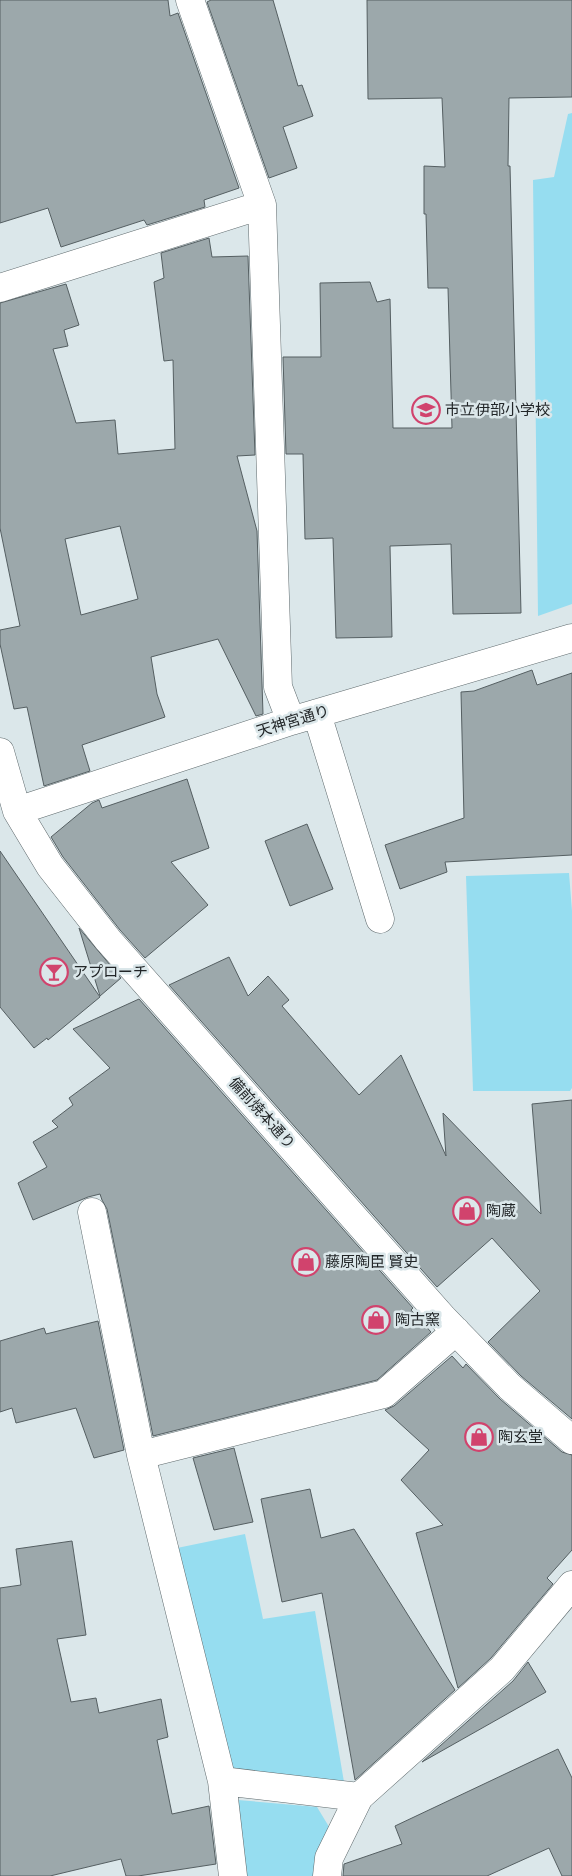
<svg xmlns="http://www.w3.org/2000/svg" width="572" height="1876" font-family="'IBM Plex Sans','Noto Sans JP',sans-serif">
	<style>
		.green { fill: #96ddf0 }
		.building { fill: #9ca8ab; stroke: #555f62; fill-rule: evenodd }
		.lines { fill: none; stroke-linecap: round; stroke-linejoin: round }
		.minor-casing { stroke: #5f6a6d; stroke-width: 29 }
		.minor { stroke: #fff; stroke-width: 28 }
		.labels { text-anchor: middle; stroke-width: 5; stroke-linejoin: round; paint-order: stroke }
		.poi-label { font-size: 15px; fill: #222628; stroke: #dbe7ea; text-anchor: start }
		.street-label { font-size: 15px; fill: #222628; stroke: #dbe7ea }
	</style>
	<rect width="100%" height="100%" fill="#dbe7ea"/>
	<path class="green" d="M 572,113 L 572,604 L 538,616 L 533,180 L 554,177 L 568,114 Z
		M 569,873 L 572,911 L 572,1088 L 570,1091 L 473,1091 L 466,876 Z
		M 245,1534 L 263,1619 L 315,1611 L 344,1782 L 231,1769 L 177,1548 Z
		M 238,1800 L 317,1807 L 331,1830 L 322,1876 L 246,1876 Z"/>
	<path class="building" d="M 0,0 L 168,0 L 170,16 L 178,13 L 239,188 L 204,200 L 205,207 L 147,225 L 144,220 L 61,247 L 48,208 L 0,223 Z
		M 211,0 L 273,0 L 298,86 L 302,85 L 313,116 L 283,127 L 297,168 L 269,178 L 207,2 Z
		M 367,0 L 572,0 L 572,97 L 509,98 L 508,166 L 510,166 L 521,613 L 453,614 L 451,544 L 390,546 L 392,637 L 336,638 L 333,538 L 305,539 L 303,454 L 286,454 L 283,357 L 321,357 L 320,283 L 370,282 L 377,302 L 390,299 L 393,428 L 452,428 L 448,288 L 428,288 L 426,214 L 424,214 L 424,166 L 445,167 L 442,98 L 368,99 Z
		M 209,238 L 212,257 L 248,256 L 255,455 L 237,456 L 257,531 L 263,714 L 256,716 L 218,639 L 151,657 L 157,694 L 165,717 L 82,745 L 90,771 L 44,786 L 27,707 L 14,709 L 0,644 L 0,630 L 20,626 L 0,528 L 0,303 L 66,284 L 79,325 L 64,330 L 68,346 L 53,349 L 76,423 L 115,420 L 118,454 L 175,449 L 173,360 L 164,361 L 154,282 L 164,278 L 161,253 ZM 120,526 L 138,599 L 81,615 L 65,539 Z
		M 532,670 L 537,685 L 572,673 L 572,855 L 445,862 L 447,872 L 400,889 L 385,845 L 464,818 L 461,692 L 474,691 Z
		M 187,779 L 209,848 L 171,862 L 208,905 L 145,958 L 120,930 L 63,857 L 51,837 L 92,803 L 99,800 L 102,808 Z
		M 307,824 L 333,889 L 290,906 L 265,841 Z
		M 0,851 L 100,997 L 48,1040 L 47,1038 L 34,1048 L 0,1007 Z
		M 79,928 L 121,978 L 100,996 Z
		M 229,957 L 248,996 L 268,976 L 289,1000 L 282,1006 L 359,1095 L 401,1055 L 446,1156 L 443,1113 L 541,1214 L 532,1104 L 572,1100 L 572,1419 L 521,1376 L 488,1342 L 540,1291 L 492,1238 L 437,1287 L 169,985 Z
		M 139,999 L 413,1308 L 411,1310 L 431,1332 L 377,1380 L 153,1436 L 107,1209 L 102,1200 L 100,1194 L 88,1197 L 33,1220 L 18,1183 L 47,1167 L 33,1142 L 58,1127 L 52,1121 L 73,1105 L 69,1098 L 110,1068 L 73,1029 Z
		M 98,1321 L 124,1450 L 94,1458 L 76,1408 L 16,1423 L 12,1408 L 0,1412 L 0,1341 L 44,1328 L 46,1334 Z
		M 452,1356 L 463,1368 L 466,1364 L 500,1399 L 562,1452 L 572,1455 L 572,1550 L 547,1578 L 553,1584 L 491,1658 L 458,1688 L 416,1533 L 443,1525 L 401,1480 L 429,1450 L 385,1410 L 394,1406 Z
		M 234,1448 L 253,1522 L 214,1530 L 193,1458 Z
		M 310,1489 L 321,1538 L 354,1529 L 455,1690 L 355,1780 L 322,1593 L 282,1602 L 261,1499 Z
		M 72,1541 L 86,1635 L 57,1639 L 71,1702 L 96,1698 L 99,1713 L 161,1699 L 168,1737 L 157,1740 L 172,1814 L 209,1806 L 216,1864 L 138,1876 L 126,1876 L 121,1859 L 50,1876 L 0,1876 L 0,1588 L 21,1585 L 16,1549 Z
		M 528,1662 L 546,1692 L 422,1762 L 513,1681 Z
		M 558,1749 L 572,1778 L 572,1876 L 562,1876 L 549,1848 L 487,1876 L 343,1876 L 344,1864 L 402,1844 L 395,1826 Z"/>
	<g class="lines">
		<defs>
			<path id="minor" d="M 190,0 L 262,205 L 278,687 L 291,721
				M 0,288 L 262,205
				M 317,714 L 380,919
				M 0,752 L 17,811 L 50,866 L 108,940 L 443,1318 L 510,1387 L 572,1440
				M 17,811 L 291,721 L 572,638
				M 92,1212 L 141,1455 L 222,1781 L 233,1876
				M 141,1455 L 384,1394 L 456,1331
				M 222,1781 L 359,1797
				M 327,1876 L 329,1858 L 359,1797 L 502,1669 L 572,1585"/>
		</defs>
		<use href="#minor" class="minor-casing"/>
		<use href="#minor" class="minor"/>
	</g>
	<defs>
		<symbol id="school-ring" viewBox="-11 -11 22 22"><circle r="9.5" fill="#dbe7ea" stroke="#d1436d" stroke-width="1.5"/><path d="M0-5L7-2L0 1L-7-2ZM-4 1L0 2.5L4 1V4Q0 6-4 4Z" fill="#d1436d"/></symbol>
		<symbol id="bar-ring" viewBox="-11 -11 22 22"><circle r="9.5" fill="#dbe7ea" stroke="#d1436d" stroke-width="1.5"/><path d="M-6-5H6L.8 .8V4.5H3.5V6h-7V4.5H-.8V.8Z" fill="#d1436d"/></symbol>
		<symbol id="shop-ring" viewBox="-11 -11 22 22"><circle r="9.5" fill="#dbe7ea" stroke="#d1436d" stroke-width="1.5"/><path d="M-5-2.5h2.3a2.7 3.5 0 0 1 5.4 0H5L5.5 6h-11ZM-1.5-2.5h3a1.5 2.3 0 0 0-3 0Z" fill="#d1436d"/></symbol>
	</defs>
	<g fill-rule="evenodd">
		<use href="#school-ring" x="410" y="394" width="32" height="32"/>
		<use href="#bar-ring" x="38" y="956" width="32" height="32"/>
		<use href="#shop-ring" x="451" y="1195" width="32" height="32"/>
		<use href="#shop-ring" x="290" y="1246" width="32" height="32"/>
		<use href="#shop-ring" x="360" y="1304" width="32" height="32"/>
		<use href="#shop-ring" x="463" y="1421" width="32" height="32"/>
	</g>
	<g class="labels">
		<g class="poi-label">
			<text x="445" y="415">市立伊部小学校</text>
			<text x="73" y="977">アプローチ</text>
			<text x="486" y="1216">陶蔵</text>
			<text x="325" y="1267">藤原陶臣 賢史</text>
			<text x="395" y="1325">陶古窯</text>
			<text x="498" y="1442">陶玄堂</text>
		</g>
		<g class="street-label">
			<text transform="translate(293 721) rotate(-17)" y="5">天神宮通り</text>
			<text transform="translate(262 1113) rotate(48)" y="5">備前焼本通り</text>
		</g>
	</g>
</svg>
